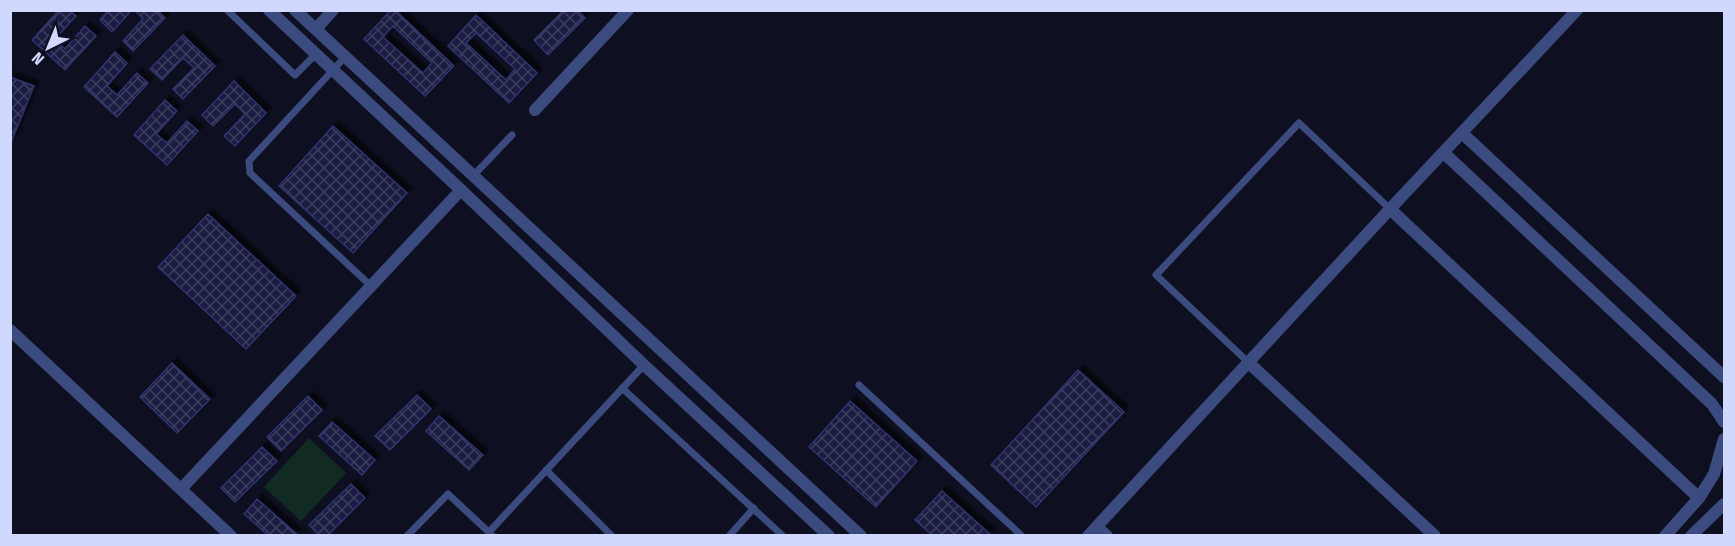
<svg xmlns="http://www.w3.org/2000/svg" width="1735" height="546" font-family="'Fira Sans Condensed',sans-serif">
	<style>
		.green { fill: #112b23 }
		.building { fill: url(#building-cross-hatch); stroke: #2e336d; stroke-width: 1.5; fill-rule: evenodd; filter: url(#shadow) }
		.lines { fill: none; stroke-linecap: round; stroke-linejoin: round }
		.service { stroke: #3b4b7f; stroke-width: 7 }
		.minor { stroke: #3b4b7f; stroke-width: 12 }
		.tertiary { stroke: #3b4b7f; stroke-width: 12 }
	</style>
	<defs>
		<pattern id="building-cross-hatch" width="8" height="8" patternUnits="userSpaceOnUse" patternTransform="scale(1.5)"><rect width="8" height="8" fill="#1b1e42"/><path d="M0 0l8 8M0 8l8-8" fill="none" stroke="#3b3e5e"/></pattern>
		<filter id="shadow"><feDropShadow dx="5" dy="-5" stdDeviation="1.5" flood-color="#0009"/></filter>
	</defs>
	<rect width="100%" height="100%" fill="#0e1021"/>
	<path class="green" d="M 309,438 L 346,473 L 301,521 L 264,487 Z"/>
	<path class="building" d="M 59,10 L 69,10 L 76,16 L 55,39 L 65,49 L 85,26 L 96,36 L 65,70 L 32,40 Z
		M 109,10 L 132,10 L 112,32 L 100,20 Z
		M 135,10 L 157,10 L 165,18 L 133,51 L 123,41 L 143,19 Z
		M 391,10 L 395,10 L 454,66 L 425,96 L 364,39 ZM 393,26 L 432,63 L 423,73 L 383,37 Z
		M 564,10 L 577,10 L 585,18 L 548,55 L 534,40 Z
		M 476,15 L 537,73 L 509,103 L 448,46 ZM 476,33 L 515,69 L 506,80 L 466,43 Z
		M 183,35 L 215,66 L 183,99 L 173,89 L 194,68 L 183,58 L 162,80 L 150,69 Z
		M 115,52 L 127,63 L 107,86 L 117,95 L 137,73 L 148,83 L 117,117 L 84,87 Z
		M 10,77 L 34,86 L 10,145 Z
		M 234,81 L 266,113 L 235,146 L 224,136 L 245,114 L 235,104 L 213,126 L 202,115 Z
		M 165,100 L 177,111 L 156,134 L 167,143 L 187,121 L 198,131 L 167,165 L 134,135 Z
		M 333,126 L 407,193 L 353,253 L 279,186 Z
		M 208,214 L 296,296 L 246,349 L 158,267 Z
		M 172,363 L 210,399 L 177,433 L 140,397 Z
		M 1078,370 L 1124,412 L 1036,507 L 991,465 Z
		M 417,395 L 431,409 L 390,450 L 375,436 Z
		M 308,396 L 322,410 L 281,451 L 267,437 Z
		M 850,401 L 917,461 L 876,507 L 809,447 Z
		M 439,416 L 483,455 L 469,470 L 426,431 Z
		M 332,422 L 375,460 L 362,475 L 319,436 Z
		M 262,447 L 277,461 L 235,502 L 221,488 Z
		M 351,484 L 365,498 L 327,536 L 320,536 L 309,525 Z
		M 942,491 L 992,536 L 933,536 L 915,520 Z
		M 257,499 L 299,536 L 269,536 L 244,514 Z"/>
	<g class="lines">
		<path class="service" d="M 227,10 L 295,75 L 316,54
			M 345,57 L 249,161 L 250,173 L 371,286
			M 473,176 L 512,135
			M 1249,363 L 1156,275 L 1299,123 L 1390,209
			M 859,385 L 1022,536
			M 622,388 L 783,536
			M 546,470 L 612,536
			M 489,532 L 644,365
			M 407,536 L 448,494 L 493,536
			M 729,536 L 754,508"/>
		<path class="minor" d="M 316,29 L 333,10
			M 535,110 L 628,10
			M 1390,209 L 1699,498
			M 1249,363 L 1435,536
			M 181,489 L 461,190
			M 1097,527 L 1107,536"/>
		<path class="tertiary" d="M 269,10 L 461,190 L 644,365 L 829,536
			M 295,10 L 861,536
			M 1462,133 L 1724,377
			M 1444,153 L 1712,404 L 1724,422
			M 10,330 L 231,536
			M 1088,536 L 1390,209 L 1577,10
			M 1665,536 L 1699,498 L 1714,474 L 1724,439
			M 1691,536 L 1724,504"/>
	</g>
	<rect width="1735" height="546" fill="none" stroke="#d0d8fd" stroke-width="24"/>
	<g transform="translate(48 48) rotate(223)" stroke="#0e1021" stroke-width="4.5" paint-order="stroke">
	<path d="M0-4.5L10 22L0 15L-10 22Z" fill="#d0d8fd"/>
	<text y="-9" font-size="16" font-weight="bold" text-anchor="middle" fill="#d0d8fd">N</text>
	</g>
</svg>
